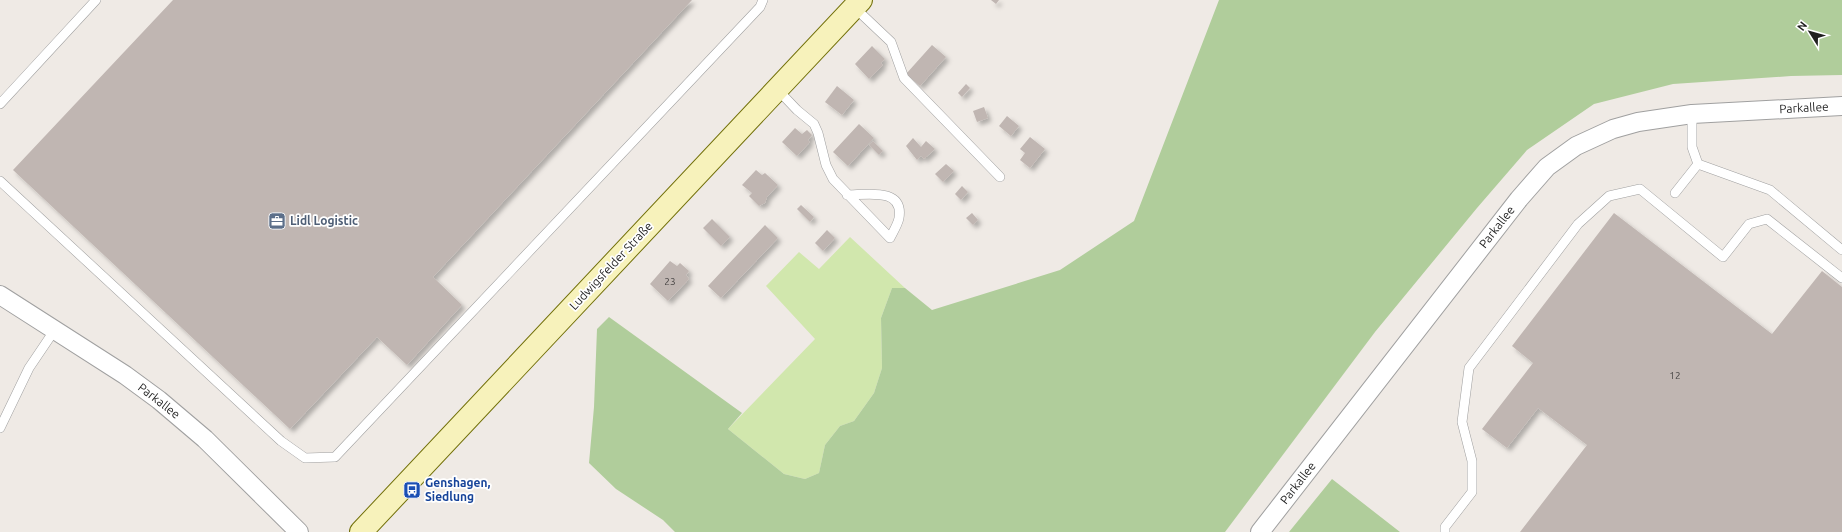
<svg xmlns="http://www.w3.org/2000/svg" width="1842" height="532" font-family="Ubuntu,sans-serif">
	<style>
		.grass { fill: #d1e7ad }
		.forest { fill: #b0cd9b }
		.building { fill: #c0b6b2; filter: url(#shadow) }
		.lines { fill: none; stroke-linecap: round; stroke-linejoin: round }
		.lane-casing { stroke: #a0a0a0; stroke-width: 10 }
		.street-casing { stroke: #a0a0a0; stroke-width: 20 }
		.secondary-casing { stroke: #727009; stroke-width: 24 }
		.lane { stroke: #fff; stroke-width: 9 }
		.street { stroke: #fff; stroke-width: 18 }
		.secondary { stroke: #f7f2bb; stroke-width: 22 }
		.labels { text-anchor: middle; stroke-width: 3.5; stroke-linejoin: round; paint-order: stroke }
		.number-label { font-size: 10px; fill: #474544 }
		.street-label { font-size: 12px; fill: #1f1f1f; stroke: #fff }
		.service-label { font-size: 12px; font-weight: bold; fill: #4e5e75; stroke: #fff; text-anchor: start }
		.transit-label { font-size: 12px; font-weight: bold; fill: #164399; stroke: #fff; text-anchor: start }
	</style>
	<defs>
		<filter id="shadow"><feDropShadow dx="3.5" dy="3.5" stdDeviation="2" flood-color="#0004"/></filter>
	</defs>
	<rect width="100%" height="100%" fill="#efeae5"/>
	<path class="grass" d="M 850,237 L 905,288 L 892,288 L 881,318 L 882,368 L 874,393 L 854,421 L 840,426 L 825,445 L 819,473 L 805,479 L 784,474 L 728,429 L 815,339 L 766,286 L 799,252 L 819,269 Z"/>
	<path class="forest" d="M 1219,0 L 1842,0 L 1842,75 L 1791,76 L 1673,84 L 1594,104 L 1527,150 L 1477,208 L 1375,332 L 1225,532 L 675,532 L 663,520 L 616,489 L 589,463 L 594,407 L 597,329 L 609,317 L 742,413 L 728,429 L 784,474 L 805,479 L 819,473 L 825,445 L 840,426 L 854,421 L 874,393 L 882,368 L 881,318 L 892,288 L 905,288 L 932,310 L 1060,270 L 1134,221 Z
		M 1332,479 L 1400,532 L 1289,532 Z"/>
	<path class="building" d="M 173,0 L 692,0 L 433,277 L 462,305 L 407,365 L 377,337 L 290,429 L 13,170 Z
		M 991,0 L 999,0 L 996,4 Z
		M 932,45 L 946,57 L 920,86 L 906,74 Z
		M 872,46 L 885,59 L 881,63 L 883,65 L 869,79 L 855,64 Z
		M 966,84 L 970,88 L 962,97 L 958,93 Z
		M 837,86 L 854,100 L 842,115 L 825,102 Z
		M 984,107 L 988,118 L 977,122 L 973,111 Z
		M 1007,116 L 1019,126 L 1011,136 L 999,126 Z
		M 859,124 L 874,138 L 848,166 L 833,152 Z
		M 795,128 L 802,134 L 807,130 L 812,135 L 808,140 L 810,142 L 797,156 L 782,142 Z
		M 1030,137 L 1045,149 L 1030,168 L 1020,160 L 1025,153 L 1020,149 Z
		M 913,138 L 921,147 L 926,141 L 935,149 L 924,159 L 921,156 L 917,160 L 906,146 Z
		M 873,141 L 883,151 L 879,155 L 869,145 Z
		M 946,164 L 954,171 L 943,182 L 935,174 Z
		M 756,170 L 762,175 L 765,173 L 778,185 L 767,197 L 765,203 L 759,206 L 749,196 L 752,193 L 742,185 Z
		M 962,186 L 968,192 L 961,200 L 955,194 Z
		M 801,205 L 814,217 L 810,222 L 797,209 Z
		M 972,213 L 978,220 L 973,225 L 966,218 Z
		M 1614,213 L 1772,334 L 1822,271 L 1842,287 L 1842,532 L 1520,532 L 1587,445 L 1538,408 L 1507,448 L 1482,429 L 1533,363 L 1512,346 Z
		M 712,219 L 730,237 L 721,246 L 703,228 Z
		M 765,225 L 778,238 L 721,298 L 708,286 Z
		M 827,230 L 835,238 L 823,251 L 815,243 Z
		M 670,261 L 677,266 L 680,263 L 689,271 L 686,275 L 689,279 L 668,301 L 650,284 Z"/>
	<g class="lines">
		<defs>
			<path id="lane" d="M 854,7 L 891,42 L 904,78 L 1000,177
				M 777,89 L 797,110 L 814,124 L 818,133 L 826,165 L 833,179 L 890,238 C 893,232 898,224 899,218 C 904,187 866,195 847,195
				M 0,104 L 96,0
				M 1698,164 L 1770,190 L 1842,250
				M 0,181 L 281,441 L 305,458 L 335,457 L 760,7 L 763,0
				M 1675,193 L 1698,164 L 1692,147 L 1692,114
				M 0,428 L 29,368 L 54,331
				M 1445,532 L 1445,527 L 1472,492 L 1472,461 L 1462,422 L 1469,368 L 1578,224 L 1609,196 L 1640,189 L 1723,257 L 1749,224 L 1767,219 L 1842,278"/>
			<path id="street" d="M 0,295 L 125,375 L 159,400 L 205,439 L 299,532
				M 1260,532 L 1519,199 L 1547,167 L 1576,146 L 1613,129 L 1638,122 L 1692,114 L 1842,106"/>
			<path id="secondary" d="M 361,532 L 861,0"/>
		</defs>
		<use href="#lane" class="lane-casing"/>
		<use href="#street" class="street-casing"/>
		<use href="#secondary" class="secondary-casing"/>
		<use href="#lane" class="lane"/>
		<use href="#street" class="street"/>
		<use href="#secondary" class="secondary"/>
	</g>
	<defs>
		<symbol id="office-square" viewBox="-11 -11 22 22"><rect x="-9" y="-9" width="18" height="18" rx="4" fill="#5c6f8a" stroke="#fff"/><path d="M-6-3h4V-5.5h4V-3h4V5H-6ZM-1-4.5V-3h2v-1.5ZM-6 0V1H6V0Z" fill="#fff"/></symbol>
		<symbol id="bus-square" viewBox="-11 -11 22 22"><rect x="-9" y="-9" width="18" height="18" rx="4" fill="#1a4fb4" stroke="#fff"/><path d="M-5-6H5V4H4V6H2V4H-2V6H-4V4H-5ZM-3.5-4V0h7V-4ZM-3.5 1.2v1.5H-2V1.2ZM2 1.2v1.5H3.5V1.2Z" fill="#fff"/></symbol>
	</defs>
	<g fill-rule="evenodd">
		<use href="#office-square" x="267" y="211" width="20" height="20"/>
		<use href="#bus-square" x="402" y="480" width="20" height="20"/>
	</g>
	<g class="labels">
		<g class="number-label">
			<text x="670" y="285">23</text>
			<text x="1675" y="379">12</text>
		</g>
		<g class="street-label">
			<text transform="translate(1804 108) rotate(-3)" y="4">Parkallee</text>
			<text transform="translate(1497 227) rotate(-52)" y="4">Parkallee</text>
			<text transform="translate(611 266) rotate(-47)" y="4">Ludwigsfelder Straße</text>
			<text transform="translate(159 401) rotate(38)" y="4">Parkallee</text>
			<text transform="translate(1298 483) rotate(-52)" y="4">Parkallee</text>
		</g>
		<g class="service-label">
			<text x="290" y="225">Lidl Logistic</text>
		</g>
		<g class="transit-label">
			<text x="425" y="487">Genshagen,<tspan x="425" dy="14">Siedlung</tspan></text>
		</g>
	</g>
	<g transform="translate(1810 32) rotate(307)" stroke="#ffffff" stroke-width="3" paint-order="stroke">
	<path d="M0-3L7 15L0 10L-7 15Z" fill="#1f1f1f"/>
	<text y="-6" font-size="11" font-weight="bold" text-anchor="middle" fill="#1f1f1f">N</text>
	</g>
</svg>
